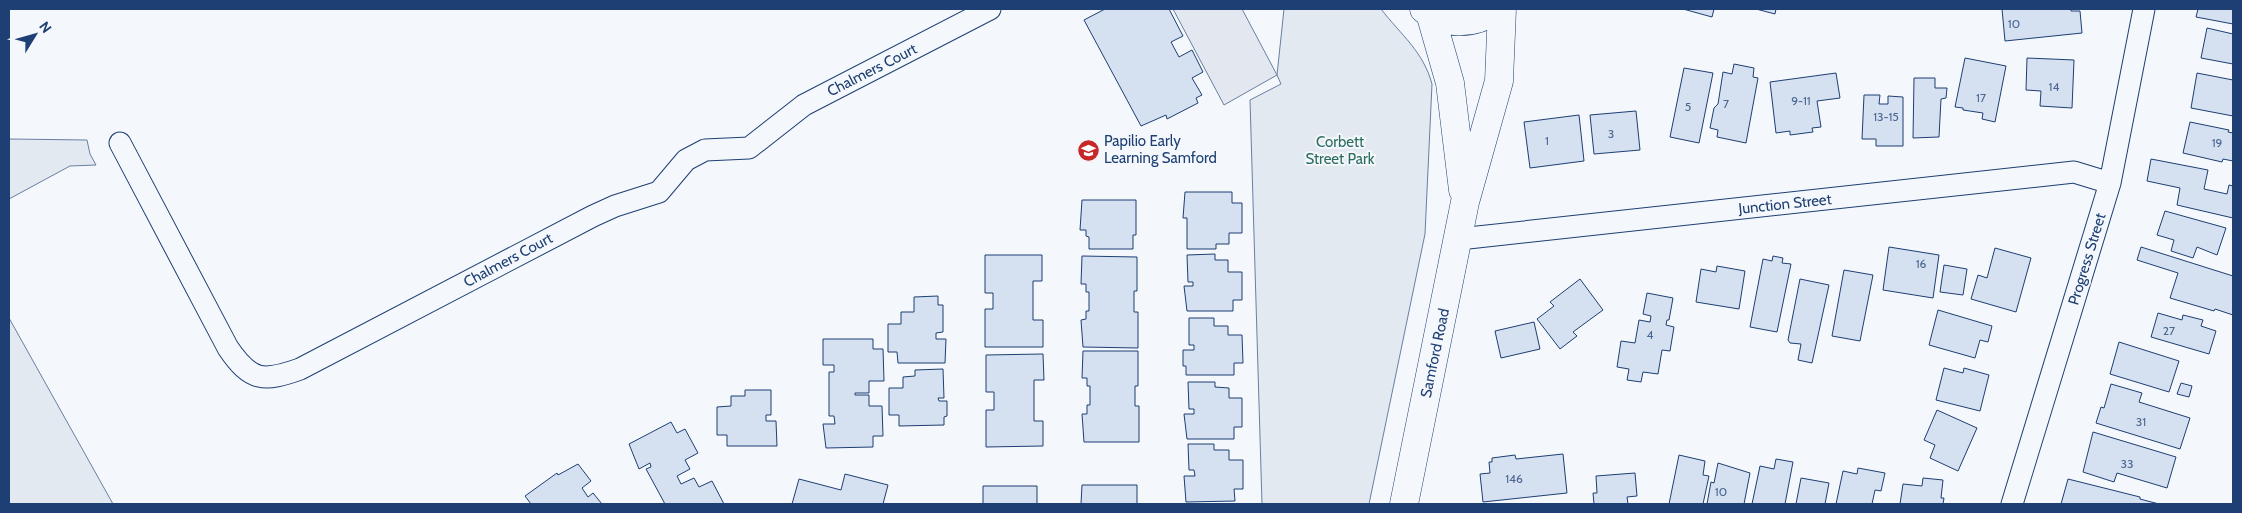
<svg xmlns="http://www.w3.org/2000/svg" width="2242" height="513" font-family="Cabin,sans-serif">
	<style>
		.green { fill: #e3e9f0; stroke: #687fa3 }
		.parking { fill: #e3e8f0; stroke: #687fa3 }
		.building { fill: #d5e0f0; stroke: #1d3f73 }
		.lines { fill: none; stroke-linecap: round; stroke-linejoin: round }
		.minor-casing { stroke: #1d3f73; stroke-width: 23 }
		.primary-casing { stroke: #1d3f73; stroke-width: 29 }
		.minor { stroke: #f4f7fb; stroke-width: 21 }
		.primary { stroke: #f4f7fb; stroke-width: 28 }
		.labels { text-anchor: middle; stroke-width: 4; stroke-linejoin: round; paint-order: stroke }
		.number-label { font-size: 12px; fill: #4b6792 }
		.street-label { font-size: 15px; fill: #1d3f73; stroke: #f4f7fb }
		.poi-label { font-size: 15px; fill: #1d3f73; stroke: #f4f7fb; text-anchor: start }
		.park-label { font-size: 15px; fill: #2c6c60; stroke: #f4f7fb }
	</style>
	<rect width="100%" height="100%" fill="#f4f7fb"/>
	<path class="green" d="M 1284,9 L 1381,9 C 1401,35 1423,51 1432,84 L 1425,234 L 1369,504 L 1262,504 L 1250,100 L 1281,84 L 1277,75 Z
		M 9,139 L 87,140 L 90,154 L 96,165 L 70,166 L 9,199 Z
		M 9,318 L 113,504 L 9,504 Z"/>
	<path class="parking" d="M 1173,9 L 1242,9 L 1277,75 L 1224,105 Z"/>
	<path class="building" d="M 1105,9 L 1169,9 L 1183,36 L 1171,42 L 1179,57 L 1192,50 L 1203,72 L 1192,78 L 1202,95 L 1196,98 L 1198,103 L 1167,119 L 1166,115 L 1141,126 L 1084,20 Z
		M 1683,9 L 1714,9 L 1712,17 Z
		M 1756,9 L 1776,9 L 1775,14 Z
		M 2002,9 L 2071,9 L 2071,11 L 2080,11 L 2082,33 L 2005,41 Z
		M 2198,9 L 2233,9 L 2233,24 L 2196,17 Z
		M 2207,28 L 2233,34 L 2233,64 L 2201,58 Z
		M 1965,58 L 2006,66 L 1995,122 L 1982,119 L 1983,113 L 1963,110 L 1963,108 L 1955,107 Z
		M 2027,58 L 2074,60 L 2072,108 L 2040,106 L 2041,91 L 2026,90 Z
		M 1734,64 L 1754,68 L 1753,77 L 1758,78 L 1746,143 L 1717,137 L 1718,130 L 1710,128 L 1714,108 L 1718,104 L 1723,72 L 1732,74 Z
		M 1684,68 L 1713,73 L 1699,143 L 1670,137 Z
		M 1836,73 L 1840,98 L 1817,101 L 1821,127 L 1812,128 L 1813,132 L 1790,135 L 1790,131 L 1776,133 L 1770,82 Z
		M 2197,73 L 2233,80 L 2233,116 L 2191,108 Z
		M 1914,78 L 1935,78 L 1935,88 L 1947,88 L 1946,98 L 1941,99 L 1939,137 L 1913,138 Z
		M 1864,95 L 1880,95 L 1879,104 L 1888,104 L 1888,96 L 1903,97 L 1903,146 L 1876,146 L 1876,139 L 1862,139 Z
		M 1636,111 L 1640,150 L 1594,154 L 1590,115 Z
		M 1579,115 L 1584,161 L 1530,168 L 1524,122 Z
		M 2190,122 L 2229,130 L 2228,132 L 2233,133 L 2233,161 L 2223,159 L 2222,162 L 2183,153 Z
		M 2151,159 L 2208,170 L 2204,189 L 2227,194 L 2229,185 L 2233,186 L 2233,218 L 2177,205 L 2180,188 L 2147,181 Z
		M 1185,192 L 1232,192 L 1232,203 L 1242,203 L 1242,233 L 1229,233 L 1229,244 L 1216,244 L 1216,249 L 1187,249 L 1187,218 L 1183,218 Z
		M 1082,200 L 1136,200 L 1136,235 L 1133,235 L 1133,249 L 1089,249 L 1089,237 L 1086,236 L 1086,230 L 1080,230 Z
		M 2165,211 L 2226,228 L 2217,255 L 2197,247 L 2193,258 L 2171,251 L 2174,240 L 2157,235 Z
		M 1889,247 L 1939,255 L 1933,298 L 1883,290 Z
		M 2141,247 L 2233,276 L 2233,315 L 2215,309 L 2214,311 L 2170,298 L 2178,273 L 2137,260 Z
		M 1995,248 L 2031,258 L 2016,312 L 1971,299 L 1978,275 L 1987,278 Z
		M 1215,254 L 1215,260 L 1228,260 L 1228,272 L 1242,272 L 1242,300 L 1233,300 L 1233,311 L 1187,311 L 1184,286 L 1193,286 L 1193,282 L 1188,282 L 1187,255 Z
		M 985,255 L 1042,255 L 1042,281 L 1033,281 L 1033,320 L 1043,320 L 1043,347 L 985,347 L 985,309 L 993,309 L 993,293 L 985,293 Z
		M 1082,256 L 1137,257 L 1137,291 L 1134,291 L 1134,312 L 1138,312 L 1138,348 L 1083,347 L 1081,320 L 1086,319 L 1086,311 L 1089,311 L 1089,292 L 1086,292 L 1086,284 L 1081,284 Z
		M 1773,256 L 1783,258 L 1782,263 L 1791,264 L 1777,332 L 1750,327 L 1763,259 L 1772,261 Z
		M 1944,265 L 1967,269 L 1963,295 L 1940,292 Z
		M 1717,266 L 1745,271 L 1739,309 L 1696,302 L 1701,269 L 1716,272 Z
		M 1844,270 L 1873,275 L 1860,341 L 1832,336 Z
		M 1580,279 L 1603,310 L 1573,332 L 1577,336 L 1560,349 L 1537,319 L 1554,306 L 1550,302 Z
		M 1800,279 L 1829,285 L 1812,363 L 1798,360 L 1801,344 L 1790,343 L 1788,340 Z
		M 1647,293 L 1673,298 L 1669,320 L 1667,320 L 1666,325 L 1674,327 L 1670,351 L 1662,350 L 1658,374 L 1643,372 L 1641,382 L 1627,380 L 1629,369 L 1617,367 L 1621,341 L 1635,343 L 1639,320 L 1650,322 L 1651,316 L 1643,314 Z
		M 938,296 L 938,305 L 943,305 L 943,332 L 936,333 L 936,339 L 946,339 L 945,363 L 898,363 L 897,352 L 888,352 L 888,324 L 901,324 L 901,312 L 914,312 L 914,297 Z
		M 1938,310 L 1992,326 L 1988,342 L 1980,340 L 1975,358 L 1929,345 Z
		M 2158,313 L 2182,320 L 2183,315 L 2203,320 L 2201,326 L 2216,331 L 2209,354 L 2151,337 Z
		M 1189,318 L 1214,318 L 1214,326 L 1228,326 L 1228,335 L 1242,335 L 1243,363 L 1234,363 L 1234,375 L 1186,375 L 1186,366 L 1183,366 L 1183,350 L 1194,350 L 1194,345 L 1189,345 Z
		M 1534,322 L 1540,349 L 1501,358 L 1495,331 Z
		M 823,339 L 873,339 L 873,349 L 883,349 L 884,381 L 869,381 L 869,393 L 855,393 L 855,395 L 869,395 L 869,406 L 882,406 L 883,436 L 873,436 L 873,447 L 826,448 L 823,424 L 835,424 L 834,416 L 829,416 L 829,372 L 834,372 L 834,365 L 823,365 Z
		M 2119,342 L 2179,361 L 2169,392 L 2110,374 Z
		M 1083,351 L 1138,351 L 1138,386 L 1135,386 L 1135,406 L 1139,406 L 1139,442 L 1084,442 L 1082,414 L 1087,414 L 1087,405 L 1090,405 L 1090,386 L 1087,386 L 1087,378 L 1082,378 Z
		M 1043,354 L 1044,380 L 1034,380 L 1034,421 L 1043,421 L 1043,446 L 986,447 L 986,410 L 994,410 L 994,392 L 986,392 L 986,355 Z
		M 1944,368 L 1963,373 L 1964,368 L 1989,375 L 1980,411 L 1936,400 Z
		M 943,369 L 944,398 L 938,398 L 939,401 L 947,401 L 947,416 L 944,417 L 944,425 L 899,426 L 899,415 L 889,415 L 889,388 L 903,388 L 903,377 L 915,376 L 915,370 Z
		M 1188,382 L 1215,382 L 1215,387 L 1229,388 L 1229,398 L 1242,398 L 1242,427 L 1234,427 L 1234,439 L 1187,439 L 1184,414 L 1194,414 L 1194,409 L 1189,409 Z
		M 2181,383 L 2192,386 L 2189,397 L 2177,394 Z
		M 2111,384 L 2142,393 L 2139,402 L 2190,418 L 2180,449 L 2096,423 L 2101,407 L 2104,408 Z
		M 745,390 L 771,390 L 771,415 L 766,415 L 766,421 L 776,421 L 777,446 L 727,446 L 727,435 L 717,435 L 717,407 L 731,406 L 731,396 L 745,396 Z
		M 1937,410 L 1977,428 L 1958,471 L 1930,458 L 1935,445 L 1924,440 Z
		M 671,422 L 677,433 L 685,429 L 698,453 L 685,460 L 690,469 L 677,476 L 681,484 L 694,478 L 699,487 L 712,481 L 724,504 L 665,504 L 646,469 L 651,467 L 650,463 L 639,469 L 629,444 Z
		M 2093,432 L 2176,457 L 2167,488 L 2117,473 L 2114,482 L 2083,472 Z
		M 1188,444 L 1214,444 L 1214,450 L 1229,450 L 1229,460 L 1243,460 L 1243,489 L 1234,489 L 1235,501 L 1186,502 L 1184,476 L 1195,476 L 1194,470 L 1189,470 Z
		M 1563,454 L 1567,493 L 1483,502 L 1480,474 L 1490,473 L 1489,462 L 1492,462 L 1492,458 L 1515,455 L 1516,459 Z
		M 1679,455 L 1705,461 L 1703,475 L 1709,476 L 1703,504 L 1669,504 Z
		M 1776,459 L 1793,462 L 1785,504 L 1752,504 L 1760,466 L 1774,469 Z
		M 1718,463 L 1750,473 L 1744,504 L 1707,504 L 1711,482 L 1714,483 Z
		M 578,464 L 591,481 L 582,488 L 588,497 L 593,493 L 602,504 L 531,504 L 525,496 L 557,473 L 558,475 Z
		M 1858,468 L 1885,473 L 1881,491 L 1875,490 L 1872,504 L 1836,504 L 1843,471 L 1857,474 Z
		M 1635,473 L 1637,496 L 1627,497 L 1628,504 L 1594,504 L 1593,493 L 1597,493 L 1596,476 Z
		M 845,474 L 888,485 L 883,504 L 792,504 L 799,479 L 841,490 Z
		M 1801,478 L 1829,483 L 1825,504 L 1796,504 Z
		M 1923,478 L 1943,480 L 1941,498 L 1944,498 L 1943,504 L 1900,504 L 1903,484 L 1922,486 Z
		M 2068,479 L 2140,497 L 2140,499 L 2159,504 L 2061,504 Z
		M 1082,485 L 1137,485 L 1137,504 L 1081,504 Z
		M 983,486 L 1037,486 L 1037,504 L 983,504 Z"/>
	<g class="lines">
		<defs>
			<path id="minor" d="M 120,143 L 228,348 C 251,382 264,382 300,369 L 593,216 L 615,206 L 659,192 L 686,160 L 705,150 L 749,148 L 804,105 L 990,9
				M 1459,239 L 2074,172 L 2110,183
				M 2012,504 L 2110,183 L 2144,9"/>
			<path id="primary" d="M 1424,9 C 1446,26 1474,25 1497,9
				M 1430,13 L 1450,83 L 1463,190
				M 1404,504 L 1465,202 L 1499,81 L 1502,9"/>
		</defs>
		<use href="#minor" class="minor-casing"/>
		<use href="#primary" class="primary-casing"/>
		<use href="#minor" class="minor"/>
		<use href="#primary" class="primary"/>
	</g>
	<defs>
		<symbol id="school-disc" viewBox="-11 -11 22 22"><circle r="9.5" fill="#c62828" stroke="#f4f7fb"/><path d="M0-5L7-2L0 1L-7-2ZM-4 1L0 2.5L4 1V4Q0 6-4 4Z" fill="#fff"/></symbol>
	</defs>
	<g fill-rule="evenodd">
		<use href="#school-disc" x="1076" y="138" width="25" height="25"/>
	</g>
	<g class="labels">
		<g class="number-label">
			<text x="2014" y="28">10</text>
			<text x="2054" y="91">14</text>
			<text x="1981" y="102">17</text>
			<text x="1801" y="105">9-11</text>
			<text x="1726" y="108">7</text>
			<text x="1688" y="111">5</text>
			<text x="1886" y="121">13-15</text>
			<text x="1611" y="138">3</text>
			<text x="1547" y="145">1</text>
			<text x="2217" y="147">19</text>
			<text x="1921" y="268">16</text>
			<text x="2169" y="335">27</text>
			<text x="1650" y="339">4</text>
			<text x="2141" y="426">31</text>
			<text x="2127" y="468">33</text>
			<text x="1514" y="483">146</text>
			<text x="1721" y="496">10</text>
		</g>
		<g class="street-label">
			<text transform="translate(872 70) rotate(-27)" y="5">Chalmers Court</text>
			<text transform="translate(1785 204) rotate(-6)" y="5">Junction Street</text>
			<text transform="translate(2087 259) rotate(-73)" y="5">Progress Street</text>
			<text transform="translate(508 260) rotate(-28)" y="5">Chalmers Court</text>
			<text transform="translate(1435 353) rotate(-78)" y="5">Samford Road</text>
		</g>
		<g class="poi-label">
			<text x="1104" y="146">Papilio Early<tspan x="1104" dy="17">Learning Samford</tspan></text>
		</g>
		<g class="park-label">
			<text x="1340" y="147">Corbett<tspan x="1340" dy="17">Street Park</tspan></text>
		</g>
	</g>
	<rect width="2242" height="513" fill="none" stroke="#1d3f73" stroke-width="20"/>
	<g transform="translate(35 35) rotate(53)" stroke="#f4f7fb" stroke-width="4" paint-order="stroke">
	<path d="M0-4L9 19L0 12L-9 19Z" fill="#1d3f73"/>
	<text y="-8" font-size="14" font-weight="bold" text-anchor="middle" fill="#1d3f73">N</text>
	</g>
</svg>
